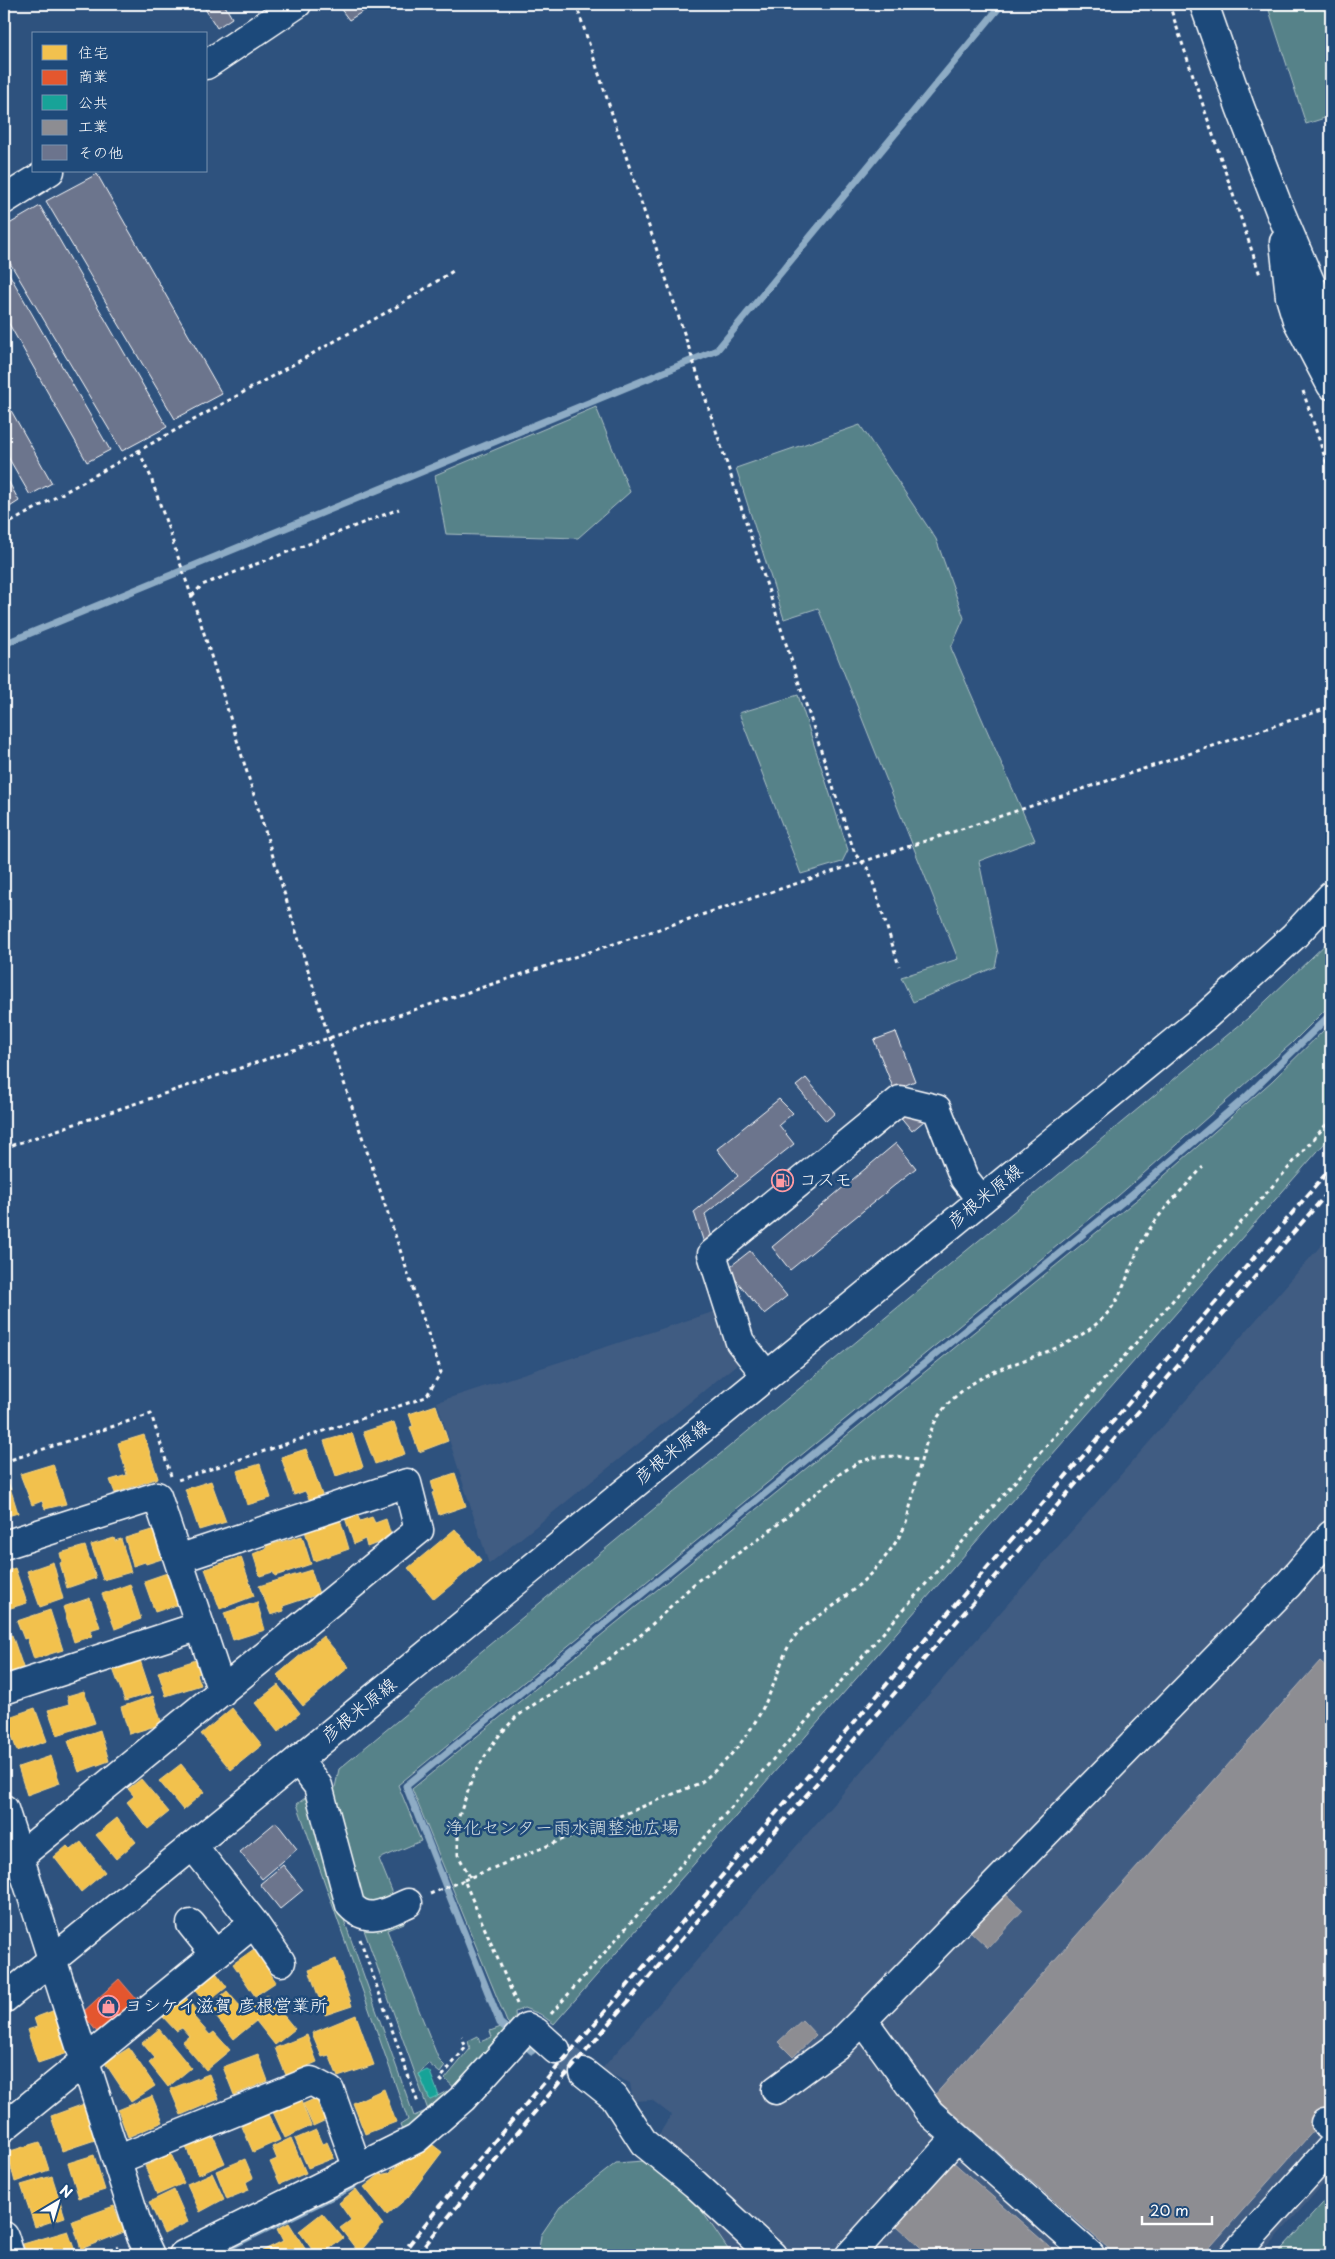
<svg xmlns="http://www.w3.org/2000/svg" width="1335" height="2259" font-family="'Playpen Sans','Klee One',sans-serif">
	<style>
		.built { fill: #415c82 }
		.green { fill: #578289; stroke: #abc0c4 }
		.homes { fill: #f2c14e; stroke: #f6d483 }
		.shops { fill: #e4572e; stroke: #ec896d }
		.public { fill: #17a398; stroke: #5dbfb7 }
		.industry { fill: #8d8d92; stroke: #afafb3 }
		.lines { fill: none; stroke-linecap: round; stroke-linejoin: round }
		.stream { stroke: #8eacc5; stroke-width: 7 }
		.building { fill: #6c748d; stroke: #fff }
		.minor-tunnel { stroke: #4d6c91; stroke-width: 28; stroke-dasharray: 28 14; stroke-linecap: butt }
		.minor-casing { stroke: #fff; stroke-width: 31 }
		.major-casing { stroke: #fff; stroke-width: 31 }
		.path { stroke: #fff; stroke-width: 3; stroke-dasharray: 4 4; stroke-linecap: butt }
		.minor { stroke: #1f4a7a; stroke-width: 28 }
		.major { stroke: #1f4a7a; stroke-width: 28 }
		.rail { stroke: #fff; stroke-width: 4; stroke-dasharray: 8 4; stroke-linecap: butt }
		.labels { text-anchor: middle; stroke-width: 5; stroke-linejoin: round; paint-order: stroke }
		.poi-label { font-size: 18px; fill: #fff; stroke: #1f4a7a; text-anchor: start }
		.street-label { font-size: 18px; fill: #fff; stroke: #1f4a7a }
		.park-label { font-size: 18px; fill: #d5e0e2; stroke: #1f4a7a }
	</style>
	<rect width="100%" height="100%" fill="#2e527e"/>
	<filter id="ink" filterUnits="userSpaceOnUse"><feTurbulence type="fractalNoise" baseFrequency=".02" numOctaves="2"/><feDisplacementMap in="SourceGraphic" scale="10" xChannelSelector="R" yChannelSelector="G"/><feConvolveMatrix kernelMatrix="1 2 1 2 8 2 1 2 1" color-interpolation-filters="sRGB"/></filter>
	<g filter="url(#ink)">
		<path class="built" d="M 1331,1234 L 1331,2175 L 1261,2255 L 732,2255 L 689,2192 L 643,2161 L 671,2115 L 652,2100 L 633,2101 L 630,2083 L 601,2070 Z
			M 719,1310 L 742,1360 L 489,1564 L 437,1402 Z"/>
		<path class="green" d="M 1267,4 L 1331,4 L 1331,116 L 1306,124 Z
			M 596,407 L 630,492 L 578,538 L 446,534 L 435,475 Z
			M 860,425 L 936,539 L 964,618 L 951,648 L 1035,840 L 979,861 L 998,953 L 995,967 L 913,1002 L 901,977 L 958,959 L 818,608 L 784,619 L 736,468 Z
			M 798,695 L 848,850 L 842,862 L 801,874 L 739,713 Z
			M 1331,939 L 1331,1004 L 1292,1043 L 1118,1196 L 398,1785 L 421,1841 L 379,1859 L 392,1891 L 390,1899 L 371,1906 L 360,1897 L 334,1792 L 339,1769 L 1248,1018 Z
			M 1331,1023 L 1331,1136 L 554,2024 L 540,2014 L 524,2008 L 515,2012 L 516,2025 L 513,2028 L 507,2022 L 412,1789 L 1140,1197 L 1272,1081 Z
			M 309,1795 L 344,1920 L 414,2116 L 428,2110 L 363,1927 L 376,1927 L 402,1917 L 404,1923 L 387,1930 L 439,2060 L 445,2066 L 440,2073 L 428,2063 L 419,2074 L 430,2100 L 447,2091 L 452,2095 L 457,2090 L 445,2079 L 470,2049 L 468,2041 L 478,2036 L 480,2042 L 492,2037 L 490,2031 L 501,2027 L 510,2037 C 478,2075 448,2113 404,2136 L 400,2125 L 408,2120 L 297,1804 Z
			M 643,2161 L 689,2192 L 732,2255 L 538,2255 L 541,2235 L 560,2207 L 616,2163 Z
			M 1331,2194 L 1331,2255 L 1276,2255 Z"/>
		<path class="homes" d="M 436,1405 L 448,1441 L 419,1452 L 410,1427 L 413,1426 L 409,1414 Z
			M 394,1422 L 405,1454 L 375,1464 L 363,1432 Z
			M 352,1433 L 363,1467 L 336,1476 L 324,1441 Z
			M 144,1435 L 158,1478 L 115,1493 L 110,1480 L 127,1475 L 118,1443 Z
			M 306,1449 L 322,1495 L 309,1499 L 305,1491 L 294,1495 L 281,1457 Z
			M 53,1464 L 66,1504 L 45,1509 L 42,1501 L 32,1505 L 20,1474 Z
			M 260,1464 L 271,1498 L 247,1505 L 237,1471 Z
			M 455,1473 L 466,1506 L 439,1515 L 432,1493 L 434,1492 L 431,1481 Z
			M 8,1481 L 18,1513 L 4,1517 L 4,1483 Z
			M 211,1481 L 226,1522 L 199,1530 L 185,1489 Z
			M 357,1514 L 360,1521 L 372,1517 L 375,1523 L 386,1519 L 391,1535 L 385,1537 L 386,1540 L 367,1547 L 365,1539 L 354,1544 L 345,1518 Z
			M 340,1519 L 349,1549 L 314,1561 L 305,1531 Z
			M 155,1529 L 165,1558 L 146,1564 L 145,1562 L 133,1566 L 125,1538 Z
			M 455,1529 L 481,1560 L 434,1599 L 408,1568 Z
			M 302,1536 L 311,1564 L 275,1576 L 273,1572 L 260,1576 L 253,1554 L 267,1548 L 266,1546 Z
			M 114,1538 L 115,1541 L 121,1539 L 131,1572 L 103,1580 L 91,1545 Z
			M 85,1546 L 96,1578 L 67,1588 L 60,1563 L 62,1562 L 60,1553 Z
			M 241,1557 L 254,1596 L 220,1609 L 205,1569 Z
			M 53,1562 L 63,1599 L 40,1607 L 27,1571 Z
			M 15,1568 L 27,1603 L 4,1610 L 4,1572 Z
			M 311,1570 L 319,1594 L 283,1606 L 284,1611 L 271,1615 L 259,1586 Z
			M 170,1572 L 180,1604 L 155,1612 L 144,1581 Z
			M 130,1584 L 141,1619 L 115,1629 L 102,1594 Z
			M 90,1598 L 100,1627 L 90,1630 L 92,1636 L 74,1642 L 63,1607 Z
			M 257,1602 L 265,1630 L 233,1640 L 224,1613 Z
			M 50,1610 L 63,1650 L 34,1659 L 27,1638 L 24,1639 L 17,1621 Z
			M 12,1635 L 24,1670 L 4,1677 L 4,1637 Z
			M 323,1636 L 349,1667 L 303,1706 L 277,1675 Z
			M 140,1660 L 151,1693 L 125,1701 L 113,1669 Z
			M 196,1660 L 201,1673 L 197,1674 L 201,1685 L 166,1696 L 158,1672 Z
			M 278,1685 L 300,1713 L 278,1732 L 255,1703 Z
			M 84,1691 L 95,1723 L 57,1735 L 48,1710 L 69,1704 L 67,1696 Z
			M 153,1696 L 162,1724 L 129,1734 L 121,1707 Z
			M 35,1708 L 47,1741 L 17,1751 L 6,1718 Z
			M 232,1708 L 262,1745 L 231,1770 L 201,1734 Z
			M 100,1730 L 109,1761 L 79,1772 L 68,1741 Z
			M 51,1756 L 60,1783 L 27,1795 L 18,1767 Z
			M 181,1764 L 204,1792 L 183,1810 L 159,1781 Z
			M 141,1779 L 169,1812 L 148,1829 L 127,1802 L 134,1796 L 128,1789 Z
			M 117,1818 L 136,1842 L 116,1859 L 96,1835 Z
			M 81,1842 L 105,1872 L 81,1892 L 54,1857 L 67,1846 L 71,1850 Z
			M 6,1866 L 11,1881 L 4,1883 L 4,1867 Z
			M 254,1949 L 276,1982 L 255,1996 L 233,1964 Z
			M 336,1959 L 352,2006 L 325,2015 L 309,1970 Z
			M 214,1970 L 227,1987 L 206,2004 L 192,1987 Z
			M 227,1991 L 246,2013 L 267,1995 L 295,2029 L 275,2045 L 256,2021 L 234,2039 L 208,2007 Z
			M 185,1996 L 198,2013 L 194,2017 L 210,2035 L 214,2032 L 230,2050 L 206,2070 L 182,2042 L 189,2036 L 182,2028 L 176,2031 L 162,2016 Z
			M 55,2010 L 68,2053 L 38,2063 L 27,2030 L 37,2027 L 34,2018 Z
			M 356,2015 L 374,2065 L 338,2077 L 329,2055 L 322,2057 L 312,2033 Z
			M 159,2029 L 191,2068 L 168,2087 L 149,2063 L 155,2058 L 142,2043 Z
			M 307,2035 L 317,2062 L 286,2075 L 275,2048 Z
			M 129,2048 L 155,2086 L 131,2102 L 105,2063 Z
			M 258,2054 L 268,2081 L 234,2095 L 223,2067 Z
			M 209,2074 L 219,2099 L 181,2115 L 170,2089 Z
			M 384,2089 L 396,2122 L 365,2134 L 353,2103 Z
			M 152,2096 L 163,2122 L 128,2137 L 118,2110 Z
			M 314,2099 L 322,2103 L 328,2119 L 313,2126 L 303,2104 Z
			M 301,2101 L 311,2126 L 285,2138 L 273,2112 Z
			M 84,2104 L 95,2140 L 62,2151 L 51,2116 Z
			M 267,2112 L 280,2140 L 253,2152 L 240,2122 Z
			M 316,2130 L 322,2144 L 327,2142 L 334,2158 L 308,2168 L 295,2139 Z
			M 213,2135 L 225,2163 L 198,2175 L 186,2147 Z
			M 291,2138 L 306,2173 L 280,2184 L 270,2162 L 277,2159 L 272,2147 Z
			M 40,2142 L 49,2170 L 15,2182 L 7,2152 Z
			M 433,2145 L 442,2152 L 408,2197 L 387,2215 L 364,2187 L 379,2175 L 389,2173 L 398,2165 Z
			M 171,2154 L 184,2183 L 157,2195 L 145,2166 Z
			M 94,2155 L 105,2190 L 79,2198 L 68,2163 Z
			M 245,2159 L 253,2178 L 246,2182 L 249,2190 L 227,2199 L 216,2171 Z
			M 212,2173 L 224,2199 L 200,2212 L 187,2184 Z
			M 52,2176 L 65,2217 L 35,2227 L 21,2185 Z
			M 356,2189 L 383,2225 L 359,2253 L 340,2228 L 351,2220 L 339,2203 Z
			M 174,2190 L 188,2222 L 164,2234 L 149,2202 Z
			M 114,2206 L 124,2232 L 81,2249 L 72,2221 Z
			M 322,2213 L 343,2238 L 322,2255 L 316,2255 L 299,2231 Z
			M 289,2223 L 309,2255 L 265,2255 L 262,2251 L 283,2241 L 277,2229 Z
			M 68,2231 L 76,2254 L 27,2255 L 23,2244 Z"/>
		<path class="shops" d="M 119,1979 L 137,2000 L 97,2032 L 82,2013 Z"/>
		<path class="public" d="M 427,2070 L 430,2072 L 438,2093 L 437,2097 L 430,2100 L 419,2074 Z"/>
		<path class="industry" d="M 1320,1661 L 1331,1671 L 1331,2111 L 1203,2255 L 1116,2255 L 934,2096 Z
			M 1003,1892 L 1023,1910 L 988,1948 L 969,1930 Z
			M 802,2020 L 816,2035 L 793,2057 L 778,2042 Z
			M 952,2161 L 1059,2255 L 929,2255 L 896,2225 Z"/>
		<g class="lines">
			<path class="stream" d="M 4,644 L 717,350 L 1002,4
				M 512,2033 L 500,2023 L 406,1786 L 1131,1195 L 1246,1097 L 1331,1014
				M 524,2044 L 532,2051
				M 213,2255 L 353,2186"/>
		</g>
		<path class="building" d="M 202,4 L 224,4 L 232,18 L 217,28 Z
			M 337,4 L 375,4 L 349,20 Z
			M 97,174 L 222,394 L 175,419 L 46,201 Z
			M 40,206 L 167,427 L 122,451 L 4,253 L 4,227 Z
			M 4,265 L 110,450 L 87,462 L 4,315 Z
			M 4,398 L 52,483 L 30,495 L 4,450 Z
			M 4,473 L 19,501 L 5,510 L 4,508 Z
			M 896,1032 L 915,1081 L 894,1090 L 874,1040 Z
			M 806,1078 L 835,1113 L 826,1121 L 796,1086 Z
			M 779,1099 L 793,1113 L 779,1125 L 794,1144 L 705,1214 L 712,1238 L 704,1243 L 694,1212 L 738,1176 L 717,1149 Z
			M 918,1114 L 924,1121 L 912,1131 L 899,1115 Z
			M 896,1143 L 916,1168 L 790,1270 L 772,1247 Z
			M 750,1251 L 787,1296 L 764,1314 L 727,1269 Z
			M 276,1822 L 297,1849 L 262,1879 L 240,1852 Z
			M 283,1865 L 303,1890 L 280,1909 L 260,1884 Z"/>
		<g class="lines">
			<path class="minor-tunnel" d="M 556,2050 L 584,2073"/>
			<defs>
				<path id="minor" d="M 1204,4 L 1240,107 L 1280,211 L 1331,331
					M 206,65 L 297,4
					M 4,200 L 50,171
					M 1284,242 L 1290,297 L 1297,320 L 1331,385
					M 766,1375 L 740,1342 L 712,1254 L 900,1100 L 937,1109 L 964,1178 L 981,1200
					M 4,1545 L 157,1496 L 222,1692
					M 4,1690 L 200,1626
					M 298,1760 L 318,1786 L 350,1905 C 368,1925 387,1912 408,1903
					M 4,1809 L 141,2236 L 150,2255
					M 193,1846 L 254,1923 L 281,1962
					M 20,1856 L 419,1530 L 407,1483 L 178,1559
					M 191,1924 L 215,1954
					M 863,2020 L 930,2113 L 1090,2255
					M 584,2073 L 614,2097 L 644,2143 L 695,2184 L 772,2255
					M 776,2090 L 840,2043 L 863,2020 L 1287,1586 L 1331,1535
					M 1325,2123 L 1331,2128
					M 4,2127 L 254,1923
					M 117,2160 L 311,2081 L 330,2091 L 358,2169
					M 4,2236 L 10,2255
					M 183,2255 L 416,2139 L 463,2098 L 527,2027 L 536,2032 L 556,2050
					M 850,2255 L 957,2137
					M 1234,2255 L 1331,2148"/>
				<path id="major" d="M 4,1999 L 298,1760 L 1207,1015 L 1294,936 L 1331,896"/>
			</defs>
			<use href="#minor" class="minor-casing"/>
			<use href="#major" class="major-casing"/>
			<path class="path" d="M 576,4 L 855,854 L 869,870 L 899,966
				M 1169,4 L 1260,275
				M 1303,391 L 1331,476
				M 139,451 L 150,475 L 203,630 L 329,1038 L 441,1372 L 426,1397 L 175,1481
				M 4,526 L 396,307 L 453,271
				M 192,596 L 202,585 L 399,509
				M 4,1148 L 329,1038 L 1331,707
				M 4,1462 L 151,1414 L 171,1476
				M 470,1877 L 458,1855 L 458,1819 L 474,1774 L 496,1739 L 516,1717 L 542,1699 L 606,1661 L 642,1634 L 697,1581 L 762,1537 L 841,1473 L 859,1462 L 875,1457 L 897,1456 L 922,1461
				M 464,1880 L 700,1783 C 733,1758 756,1727 772,1688 C 779,1672 783,1653 793,1639 C 802,1625 819,1617 832,1607 C 862,1584 886,1562 904,1528 C 908,1520 909,1509 912,1500 C 918,1475 924,1439 938,1417 C 980,1355 1052,1367 1103,1318 C 1127,1294 1130,1258 1149,1230 C 1164,1207 1185,1187 1203,1167
				M 430,1894 L 464,1880 L 517,2004
				M 360,1939 L 418,2103
				M 551,2014 L 1331,1119
				M 443,2082 L 440,2079 L 466,2047 L 461,2037
				M 102,2255 L 118,2247"/>
			<use href="#minor" class="minor"/>
			<use href="#major" class="major"/>
			<path class="rail" d="M 401,2255 L 438,2208 L 554,2071 L 1331,1168
				M 417,2255 L 543,2102 L 655,1970 L 1331,1189"/>
		</g>
	</g>
	<defs>
		<symbol id="fuel-ring" viewBox="-11 -11 22 22"><circle r="9.5" fill="#1f4a7a" stroke="#ff9aa2" stroke-width="1.5"/><path d="M-5.5-6h7V0h2V4h1.3V-2.5L3-4.5l.8-.8L6-3V5H2.5V1h-1V6h-7ZM-4.2-4.7v3.2H.2V-4.7Z" fill="#ff9aa2"/></symbol>
		<symbol id="shop-ring" viewBox="-11 -11 22 22"><circle r="9.5" fill="#1f4a7a" stroke="#ff9aa2" stroke-width="1.5"/><path d="M-5-2.5h2.3a2.7 3.5 0 0 1 5.4 0H5L5.5 6h-11ZM-1.5-2.5h3a1.5 2.3 0 0 0-3 0Z" fill="#ff9aa2"/></symbol>
	</defs>
	<g fill-rule="evenodd">
		<use href="#fuel-ring" x="770" y="1168" width="25" height="25"/>
		<use href="#shop-ring" x="96" y="1994" width="25" height="25"/>
	</g>
	<g class="labels">
		<g class="poi-label">
			<text x="799" y="1186">コスモ</text>
			<text x="125" y="2012">ヨシケイ滋賀 彦根営業所</text>
		</g>
		<g class="street-label">
			<text transform="translate(985 1196) rotate(-39)" y="6">彦根米原線</text>
			<text transform="translate(672 1452) rotate(-39)" y="6">彦根米原線</text>
			<text transform="translate(359 1710) rotate(-39)" y="6">彦根米原線</text>
		</g>
		<g class="park-label">
			<text x="562" y="1834">浄化センター雨水調整池広場</text>
		</g>
	</g>
	<rect width="1335" height="2259" fill="none" stroke="#1f4a7a" stroke-width="20"/>
	<rect x="10" y="10" width="1315" height="2239" fill="none" stroke="#fff" stroke-width="2" filter="url(#ink)"/>
	<rect x="32" y="32" width="175" height="140" fill="#1f4a7a" stroke="#7992af"/>
	<rect x="42" y="45" width="25" height="15" fill="#f2c14e" stroke="#7992af"/>
	<text x="78" y="58" font-size="15" fill="#ffffff">住宅</text>
	<rect x="42" y="70" width="25" height="15" fill="#e4572e" stroke="#7992af"/>
	<text x="78" y="82" font-size="15" fill="#ffffff">商業</text>
	<rect x="42" y="95" width="25" height="15" fill="#17a398" stroke="#7992af"/>
	<text x="78" y="108" font-size="15" fill="#ffffff">公共</text>
	<rect x="42" y="120" width="25" height="15" fill="#8d8d92" stroke="#7992af"/>
	<text x="78" y="132" font-size="15" fill="#ffffff">工業</text>
	<rect x="42" y="145" width="25" height="15" fill="#6c748d" stroke="#7992af"/>
	<text x="78" y="158" font-size="15" fill="#ffffff">その他</text>
	<g transform="translate(58 2202) rotate(38)" stroke="#1f4a7a" stroke-width="4" paint-order="stroke">
	<path d="M0-4L9 19L0 12L-9 19Z" fill="#ffffff"/>
	<text y="-8" font-size="14" font-weight="bold" text-anchor="middle" fill="#ffffff">N</text>
	</g>
	<path d="M1142 2216v8h70v-8" fill="none" stroke="#ffffff" stroke-width="2.5"/>
	<text x="1150" y="2216" font-size="15" fill="#ffffff" stroke="#1f4a7a" stroke-width="4" paint-order="stroke">20 m</text>
</svg>
